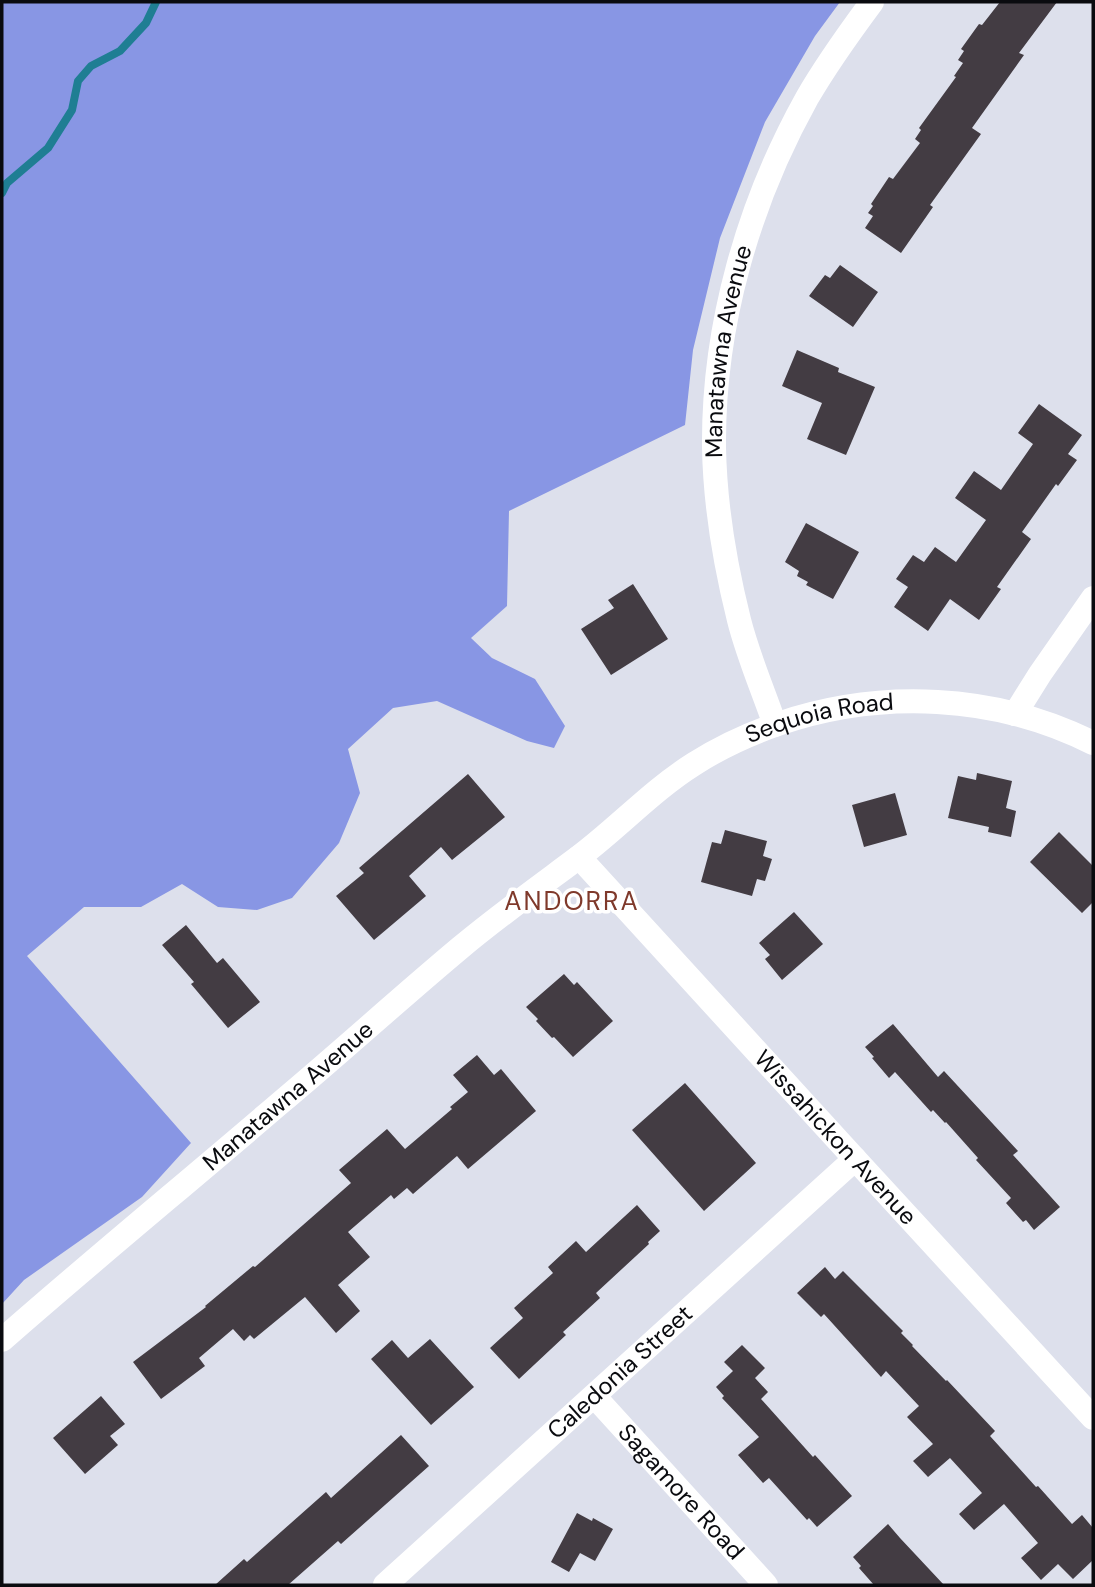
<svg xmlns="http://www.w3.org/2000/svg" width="1095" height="1587" font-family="'DM Sans',sans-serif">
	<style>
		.forest { fill: #8896e4 }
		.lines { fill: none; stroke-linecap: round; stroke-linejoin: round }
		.stream { stroke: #1f7e93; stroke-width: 8 }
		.building { fill: #433c43 }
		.street { stroke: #fff; stroke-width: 24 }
		.labels { text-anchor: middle; stroke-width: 7; stroke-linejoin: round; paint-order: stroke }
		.street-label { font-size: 24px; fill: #0a0b0f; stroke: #fff }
		.neighbourhood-label { font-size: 26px; letter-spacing: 2px; fill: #7f392b; stroke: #fff }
	</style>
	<rect width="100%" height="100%" fill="#dde0ec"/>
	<path class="forest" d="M 2,2 L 840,2 L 815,36 L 765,122 L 720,238 L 693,350 L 685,425 L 509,511 L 507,606 L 471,638 L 492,658 L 535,679 L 565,726 L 554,748 L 527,741 L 437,701 L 393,708 L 348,749 L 360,793 L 339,843 L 292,898 L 257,910 L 218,907 L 182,884 L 141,907 L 84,907 L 27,956 L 191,1143 L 142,1197 L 24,1280 L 2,1304 Z"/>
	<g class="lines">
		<path class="stream" d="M 2,193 L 7,183 L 48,148 L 72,110 L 78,81 L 91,66 L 120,51 L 146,23 L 156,2"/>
	</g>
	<path class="building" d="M 1000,2 L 1057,2 L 1019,53 L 1024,55 L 972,128 L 981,134 L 930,205 L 933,207 L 901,253 L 865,228 L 873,216 L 868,213 L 873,206 L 871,204 L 889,177 L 893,179 L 920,143 L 915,139 L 921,130 L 919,128 L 956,77 L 954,76 L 963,63 L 958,60 L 964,51 L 961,49 L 979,24 L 982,25 Z
		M 840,265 L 878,292 L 853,327 L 809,296 L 825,275 L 830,278 Z
		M 797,350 L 839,368 L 838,372 L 875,387 L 846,455 L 807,439 L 822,403 L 782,386 Z
		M 1039,404 L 1082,435 L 1068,454 L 1077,460 L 1058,486 L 1056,484 L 1022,532 L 1031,539 L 997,587 L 1001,589 L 979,620 L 950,599 L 928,631 L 894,607 L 908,587 L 896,579 L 913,555 L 924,562 L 935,547 L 956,562 L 986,520 L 955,498 L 974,471 L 1001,490 L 1033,444 L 1018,433 Z
		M 806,523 L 859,552 L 833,599 L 806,585 L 808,582 L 797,576 L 799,571 L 785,562 Z
		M 633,584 L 668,639 L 611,675 L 581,629 L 614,608 L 608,600 Z
		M 977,773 L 1012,781 L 1006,808 L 1016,811 L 1011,837 L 988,832 L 989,827 L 948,818 L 958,776 L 976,780 Z
		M 468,774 L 505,817 L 452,860 L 441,847 L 409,876 L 426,896 L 374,940 L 336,896 L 364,873 L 359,868 Z
		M 895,793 L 907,835 L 864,847 L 852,805 Z
		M 725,830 L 767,841 L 763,856 L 772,859 L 765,881 L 757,879 L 752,896 L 701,882 L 712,842 L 721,844 Z
		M 1059,832 L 1093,866 L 1093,902 L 1082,913 L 1030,862 Z
		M 794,912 L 823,944 L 782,980 L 765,959 L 770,955 L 759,943 Z
		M 186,925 L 217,963 L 223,958 L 260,1002 L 228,1028 L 191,984 L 194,982 L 162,945 Z
		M 564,974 L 574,985 L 577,982 L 613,1021 L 573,1057 L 554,1037 L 552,1038 L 536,1021 L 538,1019 L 526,1007 Z
		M 893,1024 L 938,1077 L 944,1071 L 1018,1151 L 1013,1155 L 1060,1207 L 1034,1230 L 1026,1220 L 1023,1222 L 1006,1203 L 1011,1198 L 976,1160 L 978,1158 L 946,1122 L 945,1123 L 933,1110 L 931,1112 L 895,1072 L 889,1078 L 872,1058 L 874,1057 L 865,1047 Z
		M 477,1055 L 494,1075 L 501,1069 L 536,1111 L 468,1169 L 457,1156 L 413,1194 L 407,1188 L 394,1199 L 391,1195 L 348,1232 L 370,1257 L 338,1285 L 360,1311 L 336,1333 L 305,1297 L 254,1339 L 250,1335 L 244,1341 L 233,1329 L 199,1358 L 205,1366 L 161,1399 L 133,1362 L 206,1307 L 205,1306 L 253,1266 L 255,1267 L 351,1183 L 339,1170 L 387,1129 L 405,1149 L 452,1109 L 450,1107 L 468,1092 L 453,1075 Z
		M 685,1083 L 756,1163 L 704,1211 L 632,1130 Z
		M 637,1205 L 660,1231 L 648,1242 L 649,1244 L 596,1293 L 600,1298 L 563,1332 L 566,1335 L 519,1379 L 490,1348 L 523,1318 L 514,1308 L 553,1273 L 548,1267 L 576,1241 L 586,1252 Z
		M 825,1267 L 835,1279 L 843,1271 L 903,1331 L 901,1333 L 913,1345 L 912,1346 L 946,1381 L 947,1380 L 995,1431 L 990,1436 L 1036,1487 L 1038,1486 L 1072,1524 L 1082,1515 L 1093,1528 L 1093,1560 L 1073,1579 L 1058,1564 L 1041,1580 L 1021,1558 L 1038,1543 L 1004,1504 L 974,1530 L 959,1514 L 982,1493 L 950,1458 L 928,1477 L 913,1461 L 933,1444 L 907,1417 L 919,1406 L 886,1371 L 881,1377 L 824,1314 L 821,1317 L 797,1293 Z
		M 430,1339 L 474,1387 L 431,1425 L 371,1359 L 392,1340 L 408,1358 Z
		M 742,1345 L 765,1368 L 755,1378 L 768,1392 L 761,1399 L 813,1457 L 815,1455 L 852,1496 L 817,1527 L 809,1518 L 807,1520 L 769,1478 L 763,1483 L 738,1455 L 759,1437 L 722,1398 L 724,1396 L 716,1387 L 733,1371 L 724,1362 Z
		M 101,1396 L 125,1424 L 110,1436 L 118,1445 L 85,1474 L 53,1438 Z
		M 401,1435 L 429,1466 L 341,1544 L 338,1541 L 288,1585 L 215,1585 L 244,1559 L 247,1562 L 326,1492 L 331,1498 Z
		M 577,1513 L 592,1521 L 593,1518 L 613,1529 L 595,1561 L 580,1553 L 569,1572 L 551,1562 Z
		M 888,1524 L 900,1538 L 944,1585 L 874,1585 L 859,1568 L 861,1566 L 853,1557 Z"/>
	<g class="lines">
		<g class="street">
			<path d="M 1015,714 L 1040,674 L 1093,598"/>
			<path id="s1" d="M 775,725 C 763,690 748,656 739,620 C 725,564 715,505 714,447 C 713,326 748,204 807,98 C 826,65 849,33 872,2"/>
			<path id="s2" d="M 579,857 L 855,1159 L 1093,1418"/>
			<path id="s3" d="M 2,1340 C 93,1260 187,1183 279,1104 C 340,1053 399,999 460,948 C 497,917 536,889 575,860 C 616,830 651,791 694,764 C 719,748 749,734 778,724 C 880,689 996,694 1093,743"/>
			<path id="s4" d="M 595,1397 L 766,1585"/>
			<path id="s5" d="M 385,1585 L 855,1159"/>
		</g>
	</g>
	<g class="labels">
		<g class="street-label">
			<text dy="8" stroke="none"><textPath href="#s1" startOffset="383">Manatawna Avenue</textPath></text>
			<text dy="8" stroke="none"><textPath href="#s3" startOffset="1036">Sequoia Road</textPath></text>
			<text dy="8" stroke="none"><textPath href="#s3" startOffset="376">Manatawna Avenue</textPath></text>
			<text dy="8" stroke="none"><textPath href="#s2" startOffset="380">Wissahickon Avenue</textPath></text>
			<text dy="8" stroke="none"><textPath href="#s5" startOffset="317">Caledonia Street</textPath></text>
			<text dy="8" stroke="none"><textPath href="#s4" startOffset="128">Sagamore Road</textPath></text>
		</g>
		<g class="neighbourhood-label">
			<text x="572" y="910">ANDORRA</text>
		</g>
	</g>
	<rect width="1095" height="1587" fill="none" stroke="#0a0b0f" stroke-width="7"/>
</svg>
